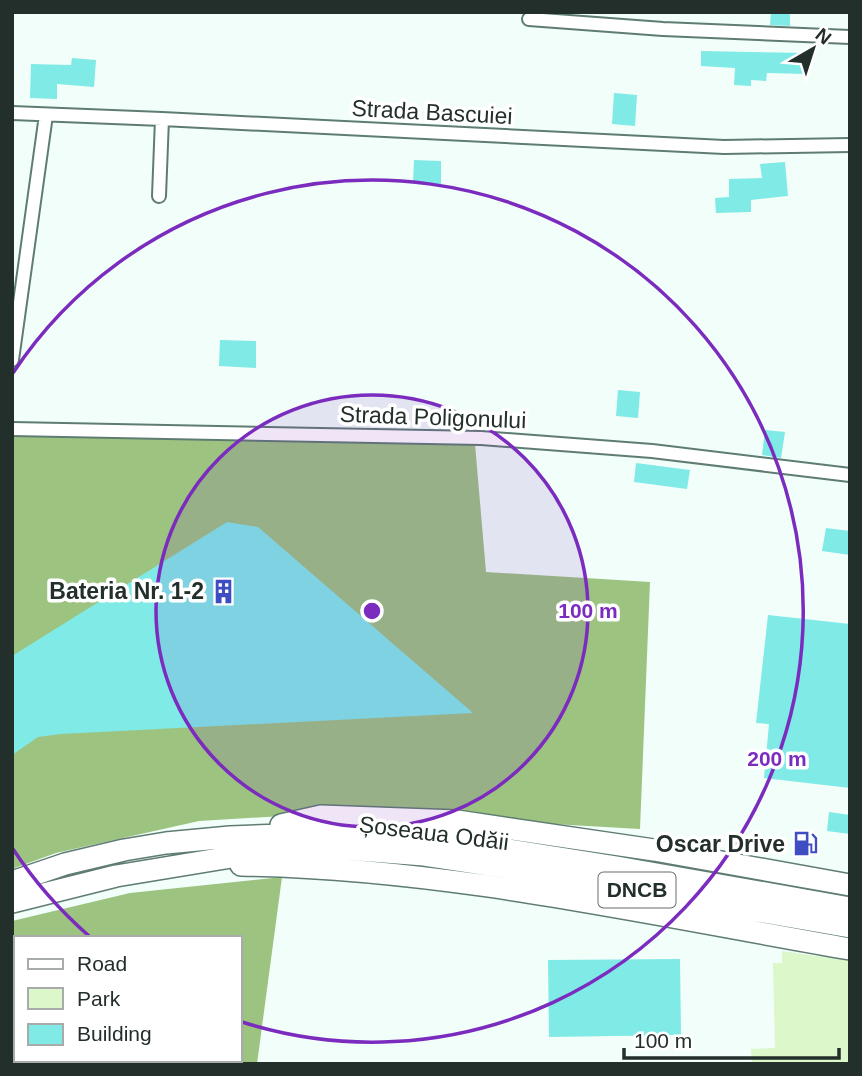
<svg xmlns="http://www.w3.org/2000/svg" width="862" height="1076" font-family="Helvetica,sans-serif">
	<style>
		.green { fill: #dcf7c9 }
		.forest { fill: #9dc381; fill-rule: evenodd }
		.building { fill: #80eae6 }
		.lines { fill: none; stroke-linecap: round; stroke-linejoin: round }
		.street-casing { stroke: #5f7c72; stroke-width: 16 }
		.primary-casing { stroke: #5f7c72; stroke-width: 24 }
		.street { stroke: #fff; stroke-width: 12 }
		.primary { stroke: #fff; stroke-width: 21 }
		.ring { fill: none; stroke: #7b2cbf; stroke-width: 3.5 }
		.labels { text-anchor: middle; stroke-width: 7; stroke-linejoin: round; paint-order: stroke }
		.shield { fill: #fff; stroke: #656d6b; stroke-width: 2 }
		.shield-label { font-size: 21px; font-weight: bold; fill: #232f2b }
		.street-label { font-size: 23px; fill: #232f2b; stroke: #fff }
		.poi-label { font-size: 23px; font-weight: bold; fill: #232f2b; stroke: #fff; text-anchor: end }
		.centre { fill: #7b2cbf; stroke: #fff; stroke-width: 3.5 }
		.ring-label { font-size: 21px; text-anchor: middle; font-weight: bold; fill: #7b2cbf; stroke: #fff; stroke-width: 7; stroke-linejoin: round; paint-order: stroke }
	</style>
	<rect width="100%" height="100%" fill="#f1fef9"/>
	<path class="green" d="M 782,951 L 850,961 L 850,1064 L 752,1064 L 751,1049 L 775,1048 L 773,963 L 782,963 Z"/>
	<path class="forest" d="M 12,429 L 475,444 L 486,572 L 650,582 L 640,829 L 481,820 L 317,814 L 199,821 L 56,853 L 12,869 Z
		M 282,877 L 257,1064 L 12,1064 L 12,921 L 130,893 ZM 16,938 L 240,938 L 240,1060 L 16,1060 Z"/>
	<path class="building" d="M 771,12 L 790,12 L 790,26 L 770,25 Z
		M 701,51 L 807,53 L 807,74 L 767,73 L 766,81 L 751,80 L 751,86 L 734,85 L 735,68 L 701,66 Z
		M 72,58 L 96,60 L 94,87 L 57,84 L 57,99 L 30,98 L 31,64 L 71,65 Z
		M 614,93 L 637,95 L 635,126 L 612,124 Z
		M 414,160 L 441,161 L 441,185 L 413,184 Z
		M 785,162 L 788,196 L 751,200 L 751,212 L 716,213 L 715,198 L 729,197 L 729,179 L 762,178 L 760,164 Z
		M 220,340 L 256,341 L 256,368 L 219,366 Z
		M 618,390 L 640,392 L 638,418 L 616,416 Z
		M 765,430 L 785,432 L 781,458 L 762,455 Z
		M 636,463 L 690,470 L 687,489 L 634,482 Z
		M 227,522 L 258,527 L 473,713 L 61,734 L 38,737 L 12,755 L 12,656 Z
		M 826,528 L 850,531 L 850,555 L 822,551 Z
		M 768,615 L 850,624 L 850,788 L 764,778 L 769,724 L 756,723 Z
		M 829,812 L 850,815 L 850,834 L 827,831 Z
		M 680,959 L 681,1035 L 549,1037 L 548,960 Z"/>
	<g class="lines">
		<defs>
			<path id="street" d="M 529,19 L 663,29 L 850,37
				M 12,113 L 162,119 L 724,147 L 850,145
				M 159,196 L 162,119
				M 12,360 L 46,115
				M 12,429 L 481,438 L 652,451 L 850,475"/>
			<path id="primary" d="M 281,825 L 321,816 L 457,821 L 654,850 L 850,885
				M 241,865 C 446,868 648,914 850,949
				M 12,882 L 65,864 L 124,850 L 166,843 L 230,837 L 359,832 L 439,839 L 617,867 L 850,908
				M 12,902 L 116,876 L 273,850 L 346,849 L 424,855 L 522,870 L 850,927"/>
		</defs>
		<use href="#street" class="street-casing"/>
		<use href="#primary" class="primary-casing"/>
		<use href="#street" class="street"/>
		<use href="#primary" class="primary"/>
	</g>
	<circle cx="372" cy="611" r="216" fill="#7b2cbf" fill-opacity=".12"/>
	<g class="ring">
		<circle cx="372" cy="611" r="216"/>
		<path d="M89 936A431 431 0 0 1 13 849M13 373A431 431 0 1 1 242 1022"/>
	</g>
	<defs>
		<symbol id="building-bare" viewBox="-9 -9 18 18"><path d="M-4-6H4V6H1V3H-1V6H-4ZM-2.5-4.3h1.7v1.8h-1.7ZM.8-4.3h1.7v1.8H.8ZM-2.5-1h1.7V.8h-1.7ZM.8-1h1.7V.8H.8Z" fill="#3e4ec2" stroke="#fff" stroke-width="2.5" paint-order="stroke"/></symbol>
		<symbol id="fuel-bare" viewBox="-9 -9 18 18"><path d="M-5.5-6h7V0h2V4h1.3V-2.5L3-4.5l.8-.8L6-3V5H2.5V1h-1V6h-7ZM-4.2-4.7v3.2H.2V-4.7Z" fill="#3e4ec2" stroke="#fff" stroke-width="2.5" paint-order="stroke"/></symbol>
	</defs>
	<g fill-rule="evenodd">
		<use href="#building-bare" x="206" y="574" width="35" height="35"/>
		<use href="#fuel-bare" x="788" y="826" width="35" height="35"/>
	</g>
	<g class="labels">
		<rect class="shield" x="598.5" y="872.5" width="77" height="35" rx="5"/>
		<g class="shield-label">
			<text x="637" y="897">DNCB</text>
		</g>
		<g class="street-label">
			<text transform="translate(432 112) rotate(3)" y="8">Strada Bascuiei</text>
			<text transform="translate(433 417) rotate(2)" y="8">Strada Poligonului</text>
			<text transform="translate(434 833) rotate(7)" y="8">Șoseaua Odăii</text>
		</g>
		<g class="poi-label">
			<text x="204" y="599">Bateria Nr. 1-2</text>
			<text x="785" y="852">Oscar Drive</text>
		</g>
	</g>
	<circle cx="372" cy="611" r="10" class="centre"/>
	<g class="ring-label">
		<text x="588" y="618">100 m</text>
		<text x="777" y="766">200 m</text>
	</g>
	<rect width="862" height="1076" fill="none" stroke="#232f2b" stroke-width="28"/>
	<rect x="14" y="936" width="228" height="126" fill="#ffffff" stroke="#a7acaa" stroke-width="2"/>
	<rect x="28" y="959" width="35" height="10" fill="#ffffff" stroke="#a7acaa" stroke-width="2"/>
	<text x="77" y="971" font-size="21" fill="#232f2b">Road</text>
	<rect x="28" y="988" width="35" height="21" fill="#dcf7c9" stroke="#a7acaa" stroke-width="2"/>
	<text x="77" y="1006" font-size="21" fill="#232f2b">Park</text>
	<rect x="28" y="1024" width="35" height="21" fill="#80eae6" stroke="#a7acaa" stroke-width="2"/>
	<text x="77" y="1041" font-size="21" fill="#232f2b">Building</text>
	<g transform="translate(813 49) rotate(39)" stroke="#ffffff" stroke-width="5" paint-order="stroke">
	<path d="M0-5L12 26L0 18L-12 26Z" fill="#232f2b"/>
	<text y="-10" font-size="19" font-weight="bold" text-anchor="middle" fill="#232f2b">N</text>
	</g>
	<path d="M624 1048v10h215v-10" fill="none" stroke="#232f2b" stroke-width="3.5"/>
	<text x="634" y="1048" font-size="21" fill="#232f2b" stroke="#ffffff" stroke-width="5" paint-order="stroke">100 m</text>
</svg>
